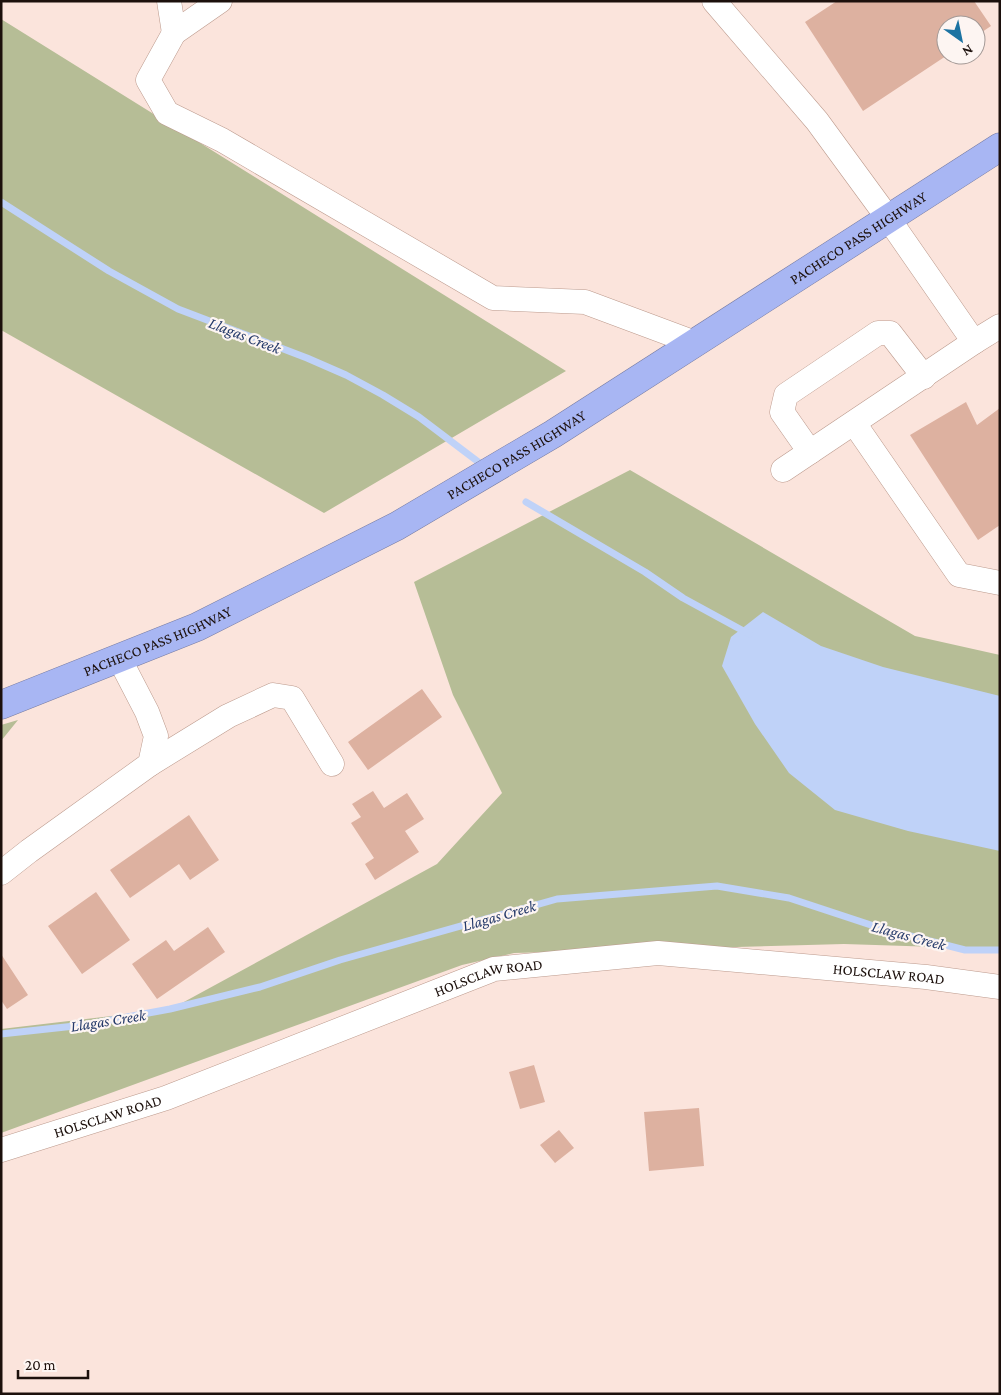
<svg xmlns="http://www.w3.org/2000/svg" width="1001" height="1395" font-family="'Crimson Pro',serif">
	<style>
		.green { fill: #b6bd96 }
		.water { fill: #bfd2f8 }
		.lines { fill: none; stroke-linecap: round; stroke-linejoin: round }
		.stream { stroke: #bfd2f8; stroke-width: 7 }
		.building { fill: #ddb1a0 }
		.minor-casing { stroke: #bc9a8d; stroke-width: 25 }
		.highway-casing { stroke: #777ca2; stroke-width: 29 }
		.minor { stroke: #fff; stroke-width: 24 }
		.highway { stroke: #a8b6f3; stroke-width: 28 }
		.labels { text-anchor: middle; stroke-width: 4.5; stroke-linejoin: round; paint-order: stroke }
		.street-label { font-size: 15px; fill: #1c100c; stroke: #fdf5f2 }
		.water-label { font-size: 16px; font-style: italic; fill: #253a6a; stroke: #fdf5f2 }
	</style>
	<rect width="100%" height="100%" fill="#fbe4dc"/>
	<path class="green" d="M 1,19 L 566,371 L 324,513 L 1,330 Z
		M 630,470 L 915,636 L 1000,655 L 1000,949 L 844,944 L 514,953 L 462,965 L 1,1133 L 1,1029 L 171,1009 L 437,864 L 502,793 L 453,695 L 414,582 Z
		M 18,720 L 1,741 L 1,725 Z"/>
	<path class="water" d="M 763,612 L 821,646 L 883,667 L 1000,696 L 1000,851 L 908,831 L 835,810 L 789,773 L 755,724 L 722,666 L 731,637 Z"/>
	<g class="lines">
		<path class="stream" d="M 1,202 L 109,271 L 178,309 L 307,358 L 346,375 L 383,395 L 419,417 L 485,467
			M 526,502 L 645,572 L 683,598 L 749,634
			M 1,1034 L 84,1025 L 170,1009 L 260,987 L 340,960 L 557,899 L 717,886 L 789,898 L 883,929 L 965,950 L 1000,950"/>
	</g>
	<path class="building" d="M 837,1 L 974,1 L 991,26 L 976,36 L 976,25 L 946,25 L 946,56 L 863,111 L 805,22 Z
		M 966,402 L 977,425 L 1000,408 L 1000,525 L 978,540 L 910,435 Z
		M 422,689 L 442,717 L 368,770 L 348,742 Z
		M 373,791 L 384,808 L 407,793 L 424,819 L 405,831 L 419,852 L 375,880 L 365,864 L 374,858 L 351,823 L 361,817 L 352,804 Z
		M 189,815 L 219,860 L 190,880 L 179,864 L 130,898 L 110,870 Z
		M 96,892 L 130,940 L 82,974 L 48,926 Z
		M 208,927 L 225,952 L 157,999 L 132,964 L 166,940 L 174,951 Z
		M 1,954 L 28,995 L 7,1009 L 1,1000 Z
		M 534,1065 L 545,1102 L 520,1109 L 509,1072 Z
		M 699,1108 L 704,1166 L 649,1171 L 644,1112 Z
		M 559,1130 L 574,1148 L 555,1163 L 540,1145 Z"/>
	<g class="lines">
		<defs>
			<g id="minor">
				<path d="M 169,1 L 174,33"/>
				<path d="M 220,1 L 174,33 L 148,80 L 167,113 L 222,140 L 493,298 L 585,302 L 695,343"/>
				<path d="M 714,1 L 817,121 L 888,218 L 974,342 L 1000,326"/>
				<path d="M 854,423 L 959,575 L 1000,583"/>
				<path d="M 810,452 L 782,412 L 786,395 L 878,333 L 890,333 L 924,377"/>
				<path d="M 783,470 L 974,342"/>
				<path d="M 150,764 L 228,716 L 273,695 L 292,698 L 332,764"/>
				<path d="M 1,873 L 29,851 L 150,764 L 156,736 L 147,712 L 119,658"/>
				<path id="s1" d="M 1,1150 L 166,1098 L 494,969 L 658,953 L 926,977 L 1000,987"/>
			</g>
			<g id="highway">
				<path id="s2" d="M 1,705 L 197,627 L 397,526 L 553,434 L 1000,147"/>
			</g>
		</defs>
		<use href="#minor" class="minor-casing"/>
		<use href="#highway" class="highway-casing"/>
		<use href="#minor" class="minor"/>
		<use href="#highway" class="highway"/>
	</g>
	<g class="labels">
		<g class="street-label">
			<text dy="5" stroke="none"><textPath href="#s2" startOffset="979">PACHECO PASS HIGHWAY</textPath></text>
			<text dy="5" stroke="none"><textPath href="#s2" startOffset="574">PACHECO PASS HIGHWAY</textPath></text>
			<text dy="5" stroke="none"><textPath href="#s2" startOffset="169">PACHECO PASS HIGHWAY</textPath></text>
			<text dy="5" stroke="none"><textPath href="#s1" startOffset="922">HOLSCLAW ROAD</textPath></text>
			<text dy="5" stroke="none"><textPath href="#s1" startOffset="518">HOLSCLAW ROAD</textPath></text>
			<text dy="5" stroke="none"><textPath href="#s1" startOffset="112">HOLSCLAW ROAD</textPath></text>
		</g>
		<g class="water-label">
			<text transform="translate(245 335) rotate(21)" y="6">Llagas Creek</text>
			<text transform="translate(499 915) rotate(-16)" y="6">Llagas Creek</text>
			<text transform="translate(909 935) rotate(15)" y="6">Llagas Creek</text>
			<text transform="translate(108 1020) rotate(-9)" y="6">Llagas Creek</text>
		</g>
	</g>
	<rect width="1001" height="1395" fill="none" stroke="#1c100c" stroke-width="5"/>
	<g transform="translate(961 40) rotate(147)"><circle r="24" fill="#fdf5f2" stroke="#a39996"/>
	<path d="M0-4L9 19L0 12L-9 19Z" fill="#1c73a2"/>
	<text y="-8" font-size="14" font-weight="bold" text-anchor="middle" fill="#1c100c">N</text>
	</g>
	<path d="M18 1370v8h70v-8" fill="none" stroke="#1c100c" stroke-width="2.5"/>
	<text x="25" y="1370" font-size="15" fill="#1c100c" stroke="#fdf5f2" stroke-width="4" paint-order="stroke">20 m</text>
</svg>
